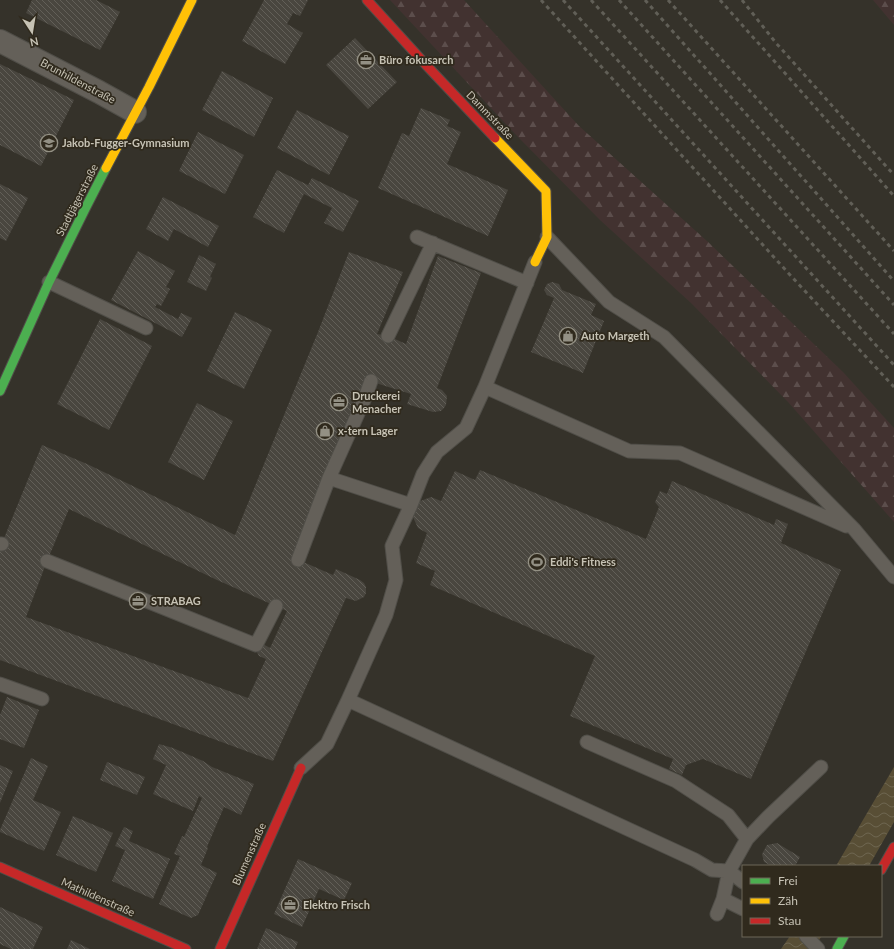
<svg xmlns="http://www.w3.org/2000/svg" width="894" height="949" font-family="Lato,sans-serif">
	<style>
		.forest { fill: url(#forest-firs) }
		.water { fill: url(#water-waves) }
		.building { fill: url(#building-back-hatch); fill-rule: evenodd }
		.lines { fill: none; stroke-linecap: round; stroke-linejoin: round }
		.lane-casing { stroke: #504e48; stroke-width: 15 }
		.street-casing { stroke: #504e48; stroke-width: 24 }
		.fast-casing { stroke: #504e48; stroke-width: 11 }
		.slow-casing { stroke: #504e48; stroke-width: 11 }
		.jam-casing { stroke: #504e48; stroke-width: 11 }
		.lane { stroke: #646059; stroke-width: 13 }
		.street { stroke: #646059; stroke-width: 22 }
		.fast { stroke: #4caf50; stroke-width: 9 }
		.slow { stroke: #ffc107; stroke-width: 9 }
		.jam { stroke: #c62828; stroke-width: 9 }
		.rail { stroke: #615f57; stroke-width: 3; stroke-dasharray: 4 4; stroke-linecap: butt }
		.labels { text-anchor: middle; stroke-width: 3.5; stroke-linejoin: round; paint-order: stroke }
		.poi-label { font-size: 11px; font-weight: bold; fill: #c6c2b4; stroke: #302a1d; text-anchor: start }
		.street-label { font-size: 11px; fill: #c6c2b4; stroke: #302a1d }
	</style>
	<defs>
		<pattern id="forest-firs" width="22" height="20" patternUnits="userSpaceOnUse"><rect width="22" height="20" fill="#423230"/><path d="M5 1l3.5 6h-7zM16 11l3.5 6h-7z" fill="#5c4e4c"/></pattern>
		<pattern id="water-waves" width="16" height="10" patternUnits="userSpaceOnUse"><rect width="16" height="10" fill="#584e35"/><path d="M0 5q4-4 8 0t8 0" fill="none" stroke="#6e6650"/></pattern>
		<pattern id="building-back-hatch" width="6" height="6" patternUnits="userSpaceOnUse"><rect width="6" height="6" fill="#49463f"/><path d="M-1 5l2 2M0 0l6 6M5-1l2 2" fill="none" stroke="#625f58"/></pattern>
	</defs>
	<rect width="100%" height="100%" fill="#35322a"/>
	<path class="forest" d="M 390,0 L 464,0 L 579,126 L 707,241 L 843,372 L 894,428 L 894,522 L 788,402 L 691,303 L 600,220 L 518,137 Z
		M 873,0 L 894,0 L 894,25 Z"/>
	<path class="water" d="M 894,767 L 894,822 L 869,866 L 836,866 Z
		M 790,936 L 822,936 L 812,949 L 781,949 Z"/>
	<path class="building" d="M 32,0 L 96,0 L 120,12 L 100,50 L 26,13 Z
		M 264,0 L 308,0 L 300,16 L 293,13 L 287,24 L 303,33 L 285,64 L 242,41 Z
		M 355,38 L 397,82 L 368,109 L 326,65 Z
		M 0,64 L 74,100 L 41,166 L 0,145 Z
		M 222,71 L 273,98 L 254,137 L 202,110 Z
		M 421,108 L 450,120 L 447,126 L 461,132 L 447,164 L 508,190 L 488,236 L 378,188 L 402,133 L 409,136 Z
		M 297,110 L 349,136 L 329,175 L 277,148 Z
		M 198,132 L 244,155 L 225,194 L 179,171 Z
		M 277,170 L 308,185 L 312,178 L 359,201 L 343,232 L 324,223 L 332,208 L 304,194 L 284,233 L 253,217 Z
		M 0,184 L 28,198 L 6,241 L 0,238 Z
		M 163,197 L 219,226 L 208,247 L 174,229 L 168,241 L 146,229 Z
		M 138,251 L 175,271 L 166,287 L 170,289 L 161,306 L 157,304 L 155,307 L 178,319 L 181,313 L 192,318 L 182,337 L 111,300 Z
		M 349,252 L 403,272 L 377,334 L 388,336 L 406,344 L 438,256 L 481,273 L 437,388 L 442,390 L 447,396 L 446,405 L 444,408 L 441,411 L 433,412 L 407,404 L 411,394 L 366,380 L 342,440 L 292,557 L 333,575 L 336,569 L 360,580 L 364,583 L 366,587 L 366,593 L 364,597 L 356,601 L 346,598 L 273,761 L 0,660 L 0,548 L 42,445 L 87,464 L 235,535 L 318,332 ZM 69,509 L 217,580 L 287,611 L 270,648 L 263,644 L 256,650 L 259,656 L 266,659 L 248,698 L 26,617 L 47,561 Z
		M 199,255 L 216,264 L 210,277 L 212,278 L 206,291 L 187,282 Z
		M 552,282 L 559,284 L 562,290 L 596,304 L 591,315 L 604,321 L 583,373 L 531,352 L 554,298 L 547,295 L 544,290 L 547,284 Z
		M 235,312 L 272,330 L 244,389 L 207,371 Z
		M 100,319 L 152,346 L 109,430 L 57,404 Z
		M 197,403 L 233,421 L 204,480 L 168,462 Z
		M 480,470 L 646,539 L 659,507 L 655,502 L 660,491 L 667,494 L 672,481 L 774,525 L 776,519 L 788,524 L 781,543 L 841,570 L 751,779 L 703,759 L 686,765 L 682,775 L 669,769 L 673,759 L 570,716 L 595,656 L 430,585 L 435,571 L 416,563 L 427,533 L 418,528 L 412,515 L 418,502 L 431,497 L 441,501 L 455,471 L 475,480 Z
		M 7,697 L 39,710 L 24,748 L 0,739 L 0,715 Z
		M 159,744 L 173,748 L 203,761 L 212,767 L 254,784 L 241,815 L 224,807 L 207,847 L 208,848 L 201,865 L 217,873 L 198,915 L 191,918 L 159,904 L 180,856 L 174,854 L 182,836 L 184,837 L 202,798 L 199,796 L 193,811 L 153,794 L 166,765 L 153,759 Z
		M 31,758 L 48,766 L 33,800 L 61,812 L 44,851 L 0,832 L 0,830 Z
		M 107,762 L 145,777 L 137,795 L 100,780 Z
		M 0,765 L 13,771 L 0,803 Z
		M 73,816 L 113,833 L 96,872 L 56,855 Z
		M 124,827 L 133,831 L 129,841 L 170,859 L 153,899 L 112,881 L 125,850 L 115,846 Z
		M 777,843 L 800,857 L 795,866 L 772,866 L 764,862 L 762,854 L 767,845 Z
		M 298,859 L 352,883 L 344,900 L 319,889 L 302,927 L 274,914 Z
		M 0,907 L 43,927 L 33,949 L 11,949 L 0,944 Z
		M 266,928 L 298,942 L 295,949 L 257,949 Z
		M 71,940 L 90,949 L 67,949 Z"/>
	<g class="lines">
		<defs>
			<path id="lane" d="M 417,237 L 527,283
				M 547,237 L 609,302 L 664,337 L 854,529 L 894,577
				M 49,282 L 146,328
				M 388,336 L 433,243
				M 485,387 L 629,451 L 680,453 L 846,526
				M 329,478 L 411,505
				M 0,544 L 2,544
				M 298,560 L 329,478 L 365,398 L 371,381
				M 47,561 L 256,645 L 276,606
				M 0,684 L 42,699
				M 348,700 L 695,860 L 712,870 L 729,871 L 743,882
				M 587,742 L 676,781 L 728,815 L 747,839
				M 301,768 L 327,744 L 348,700 L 386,615 L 396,580 L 392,546 L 411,505 L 423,474 L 437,452 L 466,428 L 485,387 L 535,262
				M 723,899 L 729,871 L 747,839 L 768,817 L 821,767
				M 717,914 L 723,899 L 743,909
				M 806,936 L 818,949"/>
			<path id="street" d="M 0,41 L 99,92 L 135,112"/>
			<path id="fast" d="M 0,391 L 49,282 L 85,209 L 106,168
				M 837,949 L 844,936"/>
			<path id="slow" d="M 495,138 L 546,191 L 547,237 L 535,262
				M 106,168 L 149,87 L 192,0"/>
			<path id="jam" d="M 367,0 L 427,66 L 495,138
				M 0,867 L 186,949
				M 881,870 L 894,847
				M 220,949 L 301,768"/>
		</defs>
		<use href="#lane" class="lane-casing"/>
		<use href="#street" class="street-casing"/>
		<use href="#fast" class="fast-casing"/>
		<use href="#slow" class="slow-casing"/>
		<use href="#jam" class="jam-casing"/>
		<use href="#lane" class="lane"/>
		<use href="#street" class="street"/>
		<use href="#fast" class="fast"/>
		<use href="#slow" class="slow"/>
		<use href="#jam" class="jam"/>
		<path class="rail" d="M 541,0 L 791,276 L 894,387
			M 563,0 L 894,365
			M 591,0 L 894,334
			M 619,0 L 894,305
			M 645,0 L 894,281
			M 668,0 L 894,251
			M 720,0 L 894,196
			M 742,0 L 776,43 L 894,175"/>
	</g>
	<defs>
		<symbol id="office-ring" viewBox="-11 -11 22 22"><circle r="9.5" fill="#302a1d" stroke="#939084" stroke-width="1.5"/><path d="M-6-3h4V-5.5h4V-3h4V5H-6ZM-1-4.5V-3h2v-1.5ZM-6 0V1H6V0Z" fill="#939084"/></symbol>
		<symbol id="school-ring" viewBox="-11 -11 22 22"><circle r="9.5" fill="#302a1d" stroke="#939084" stroke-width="1.5"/><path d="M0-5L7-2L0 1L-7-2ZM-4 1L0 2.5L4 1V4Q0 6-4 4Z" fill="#939084"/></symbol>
		<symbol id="shop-ring" viewBox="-11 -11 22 22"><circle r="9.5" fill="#302a1d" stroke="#939084" stroke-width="1.5"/><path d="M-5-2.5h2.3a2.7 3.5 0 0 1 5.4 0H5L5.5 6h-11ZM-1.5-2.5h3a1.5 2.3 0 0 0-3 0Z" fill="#939084"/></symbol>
		<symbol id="stadium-ring" viewBox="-11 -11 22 22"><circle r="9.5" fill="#302a1d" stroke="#939084" stroke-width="1.5"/><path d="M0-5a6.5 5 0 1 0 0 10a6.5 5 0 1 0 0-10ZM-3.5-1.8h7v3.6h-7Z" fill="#939084"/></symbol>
	</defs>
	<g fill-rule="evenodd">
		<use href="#office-ring" x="356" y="50" width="20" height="20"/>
		<use href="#school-ring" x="39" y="133" width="20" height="20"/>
		<use href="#shop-ring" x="558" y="326" width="20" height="20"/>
		<use href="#office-ring" x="329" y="392" width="20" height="20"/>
		<use href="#shop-ring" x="315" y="421" width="20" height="20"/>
		<use href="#stadium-ring" x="527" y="552" width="20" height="20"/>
		<use href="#office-ring" x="128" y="591" width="20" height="20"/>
		<use href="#office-ring" x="280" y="895" width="20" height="20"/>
	</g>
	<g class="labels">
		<g class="poi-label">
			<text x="379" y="64">Büro fokusarch</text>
			<text x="62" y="147">Jakob-Fugger-Gymnasium</text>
			<text x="581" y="340">Auto Margeth</text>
			<text x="352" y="400">Druckerei<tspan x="352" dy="13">Menacher</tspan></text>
			<text x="338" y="435">x-tern Lager</text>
			<text x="550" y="566">Eddi's Fitness</text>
			<text x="151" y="605">STRABAG</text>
			<text x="303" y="909">Elektro Frisch</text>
		</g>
		<g class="street-label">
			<text transform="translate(78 81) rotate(28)" y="4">Brunhildenstraße</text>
			<text transform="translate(490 115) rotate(46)" y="4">Dammstraße</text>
			<text transform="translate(77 200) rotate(-63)" y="4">Stadtjägerstraße</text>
			<text transform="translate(249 854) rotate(-66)" y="4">Blumenstraße</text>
			<text transform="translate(98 897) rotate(24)" y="4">Mathildenstraße</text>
		</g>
	</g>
	<rect x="742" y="865" width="140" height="72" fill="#302a1d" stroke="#6c6759"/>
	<rect x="750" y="878" width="20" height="6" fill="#4caf50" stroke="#6c6759"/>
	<text x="778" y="885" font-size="12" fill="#c6c2b4">Frei</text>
	<rect x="750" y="898" width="20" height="6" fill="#ffc107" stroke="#6c6759"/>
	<text x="778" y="905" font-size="12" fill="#c6c2b4">Zäh</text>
	<rect x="750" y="918" width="20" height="6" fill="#c62828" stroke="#6c6759"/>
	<text x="778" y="925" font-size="12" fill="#c6c2b4">Stau</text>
	<g transform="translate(32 32) rotate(168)" stroke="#302a1d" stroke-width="3" paint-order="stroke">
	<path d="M0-3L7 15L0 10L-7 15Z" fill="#c6c2b4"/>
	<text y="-6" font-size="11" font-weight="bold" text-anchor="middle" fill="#c6c2b4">N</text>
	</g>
</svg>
